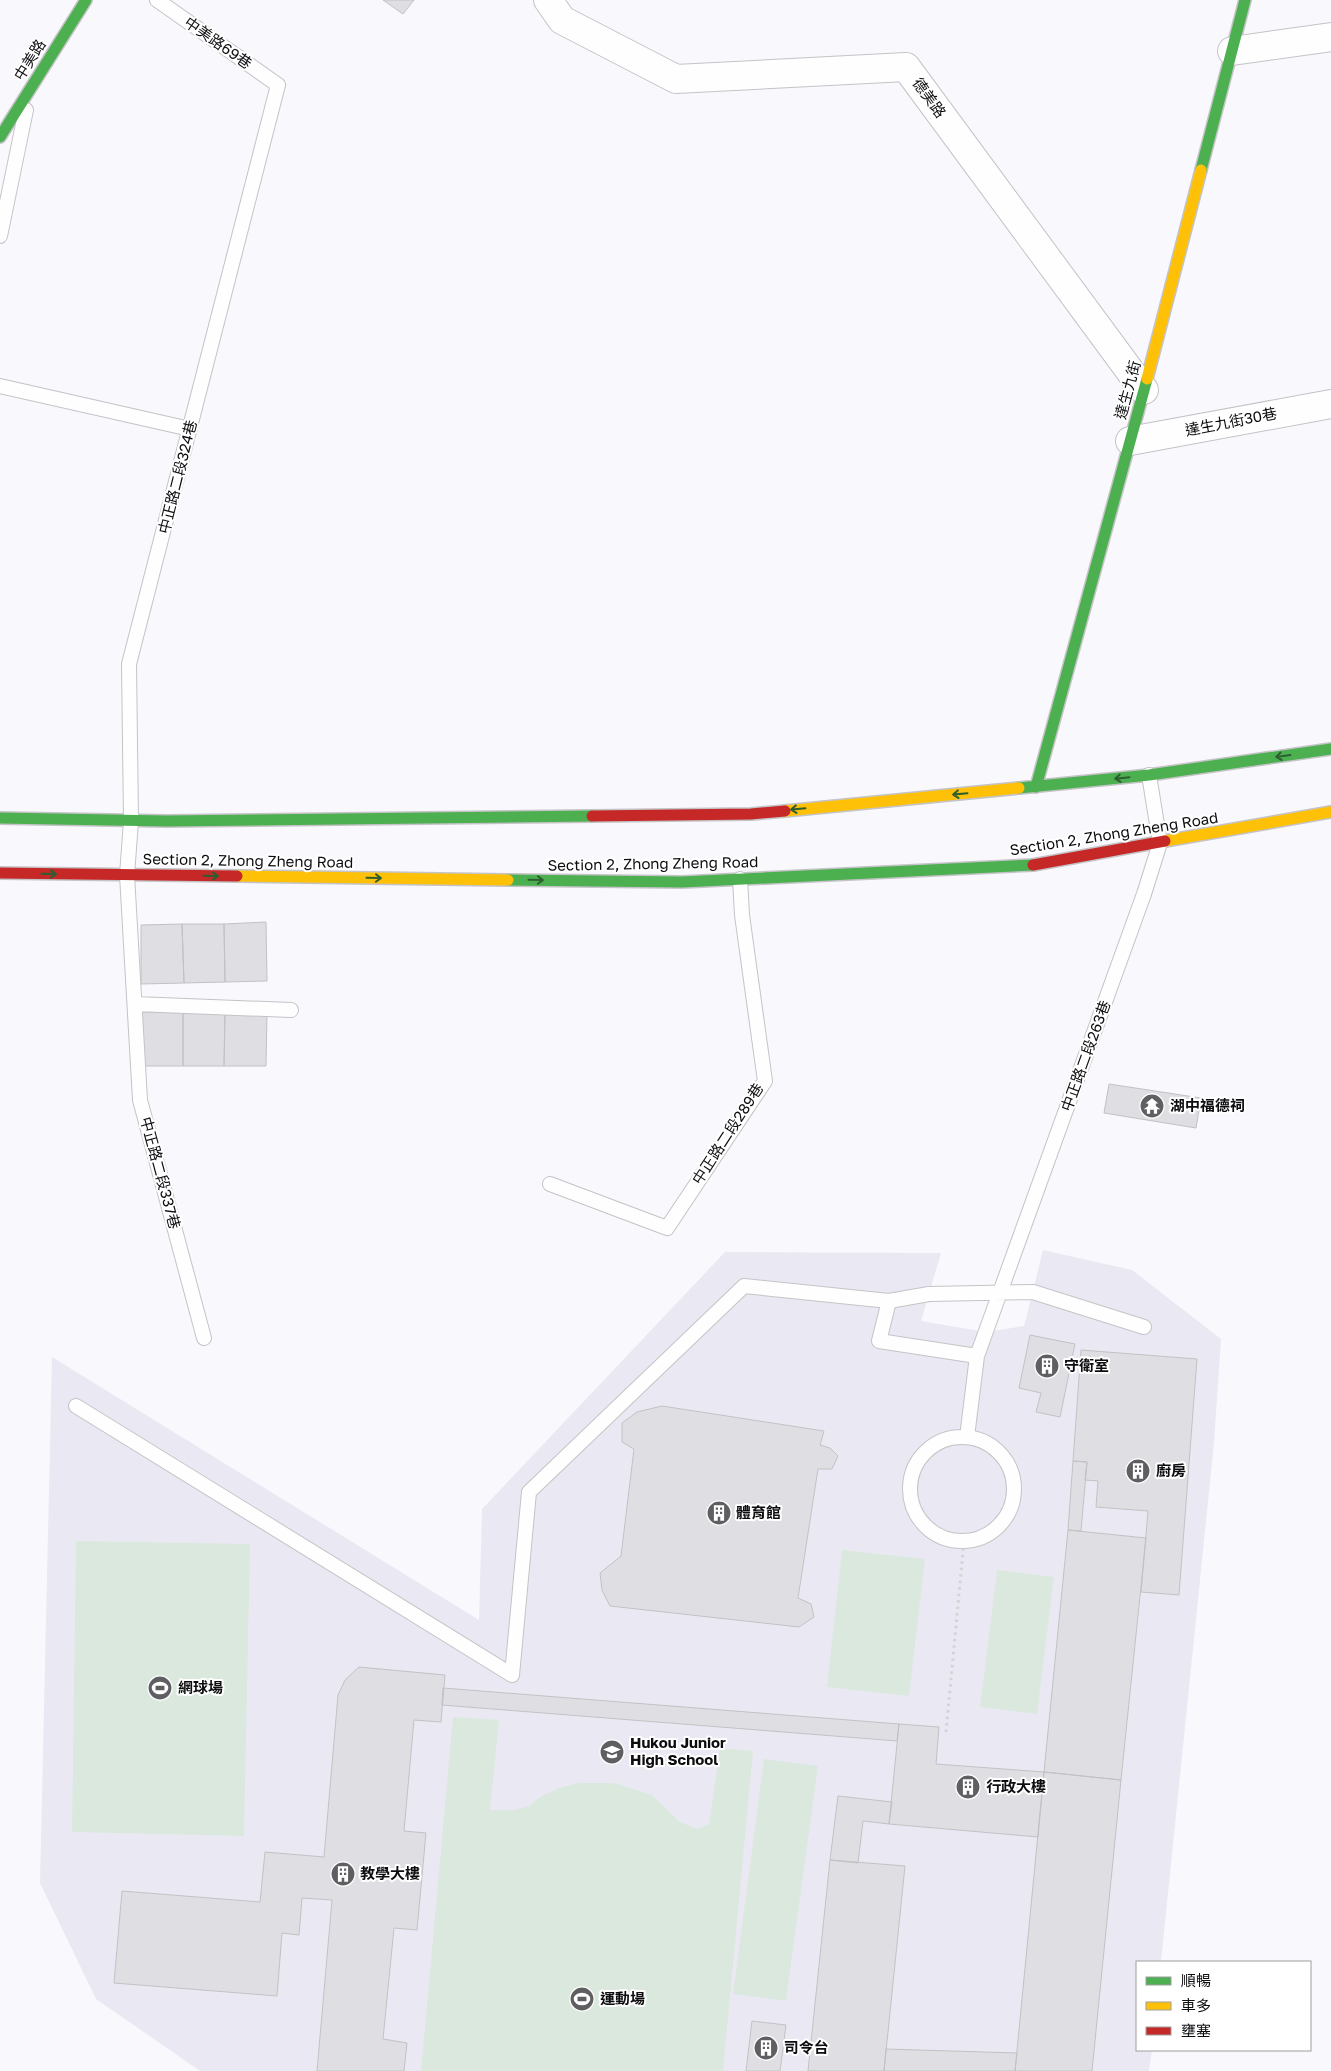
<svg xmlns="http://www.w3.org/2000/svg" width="1331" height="2071" font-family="'Golos Text','Noto Sans TC',sans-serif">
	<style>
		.built { fill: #eae9f3 }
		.green { fill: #dbe8de }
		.building { fill: #dfdee2; stroke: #c2c2c5 }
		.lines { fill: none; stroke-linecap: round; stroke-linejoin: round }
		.lane-casing { stroke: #c4c4c7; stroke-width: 16 }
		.street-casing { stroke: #c4c4c7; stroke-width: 30 }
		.fast-casing { stroke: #c4c4c7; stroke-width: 14 }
		.slow-casing { stroke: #c4c4c7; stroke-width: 14 }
		.jam-casing { stroke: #c4c4c7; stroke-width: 14 }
		.path { stroke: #d3d3d4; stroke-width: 3; stroke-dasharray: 2.5 4; stroke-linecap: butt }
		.lane { stroke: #fefeff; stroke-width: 14 }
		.street { stroke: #fefeff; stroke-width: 28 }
		.fast { stroke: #4caf50; stroke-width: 11 }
		.slow { stroke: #ffc107; stroke-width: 11 }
		.jam { stroke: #c62828; stroke-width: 11 }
		.oneway { stroke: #2c5e30 }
		.labels { text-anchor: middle; stroke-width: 4; stroke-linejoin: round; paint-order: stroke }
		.street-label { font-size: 15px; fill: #0d0c0f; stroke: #fff }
		.poi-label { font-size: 15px; font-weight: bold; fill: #0d0c0f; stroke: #fff; text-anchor: start }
	</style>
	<rect width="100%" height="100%" fill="#f8f8fd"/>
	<path class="built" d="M 1043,1250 L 1132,1270 L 1221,1339 L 1214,1443 L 1161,1962 L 1137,1962 L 1137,2050 L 1152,2050 L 1149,2071 L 200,2071 L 96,1999 L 40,1883 L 52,1357 L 479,1620 L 482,1509 L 725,1252 L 941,1253 L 921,1321 L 986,1332 L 1024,1326 Z"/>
	<path class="green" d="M 76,1541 L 250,1544 L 244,1836 L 72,1832 Z
		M 842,1550 L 925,1559 L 909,1696 L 827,1687 Z
		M 997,1570 L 1054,1577 L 1037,1714 L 980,1707 Z
		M 453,1717 L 499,1720 L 490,1810 L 513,1810 L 529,1806 L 540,1797 L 559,1788 L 578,1783 L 614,1783 L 652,1795 L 680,1822 L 697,1829 L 709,1824 L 720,1748 L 753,1751 L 723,2071 L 421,2071 Z
		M 764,1759 L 818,1766 L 786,2001 L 733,1994 Z"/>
	<path class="building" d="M 383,0 L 414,0 L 403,14 Z
		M 266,922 L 267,981 L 225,982 L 224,924 Z
		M 182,924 L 224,924 L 225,982 L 184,983 Z
		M 182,924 L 184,983 L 141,984 L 141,925 Z
		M 141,1012 L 183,1012 L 183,1066 L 141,1066 Z
		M 183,1012 L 225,1012 L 224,1066 L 183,1066 Z
		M 225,1012 L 267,1012 L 266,1066 L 224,1066 Z
		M 1109,1084 L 1201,1098 L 1196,1128 L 1104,1113 Z
		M 1030,1335 L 1075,1344 L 1060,1417 L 1036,1412 L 1041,1393 L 1019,1388 Z
		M 1081,1350 L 1197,1359 L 1179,1595 L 1141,1592 L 1148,1511 L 1096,1507 L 1098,1481 L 1085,1480 L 1087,1462 L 1073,1461 Z
		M 662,1406 L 824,1431 L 820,1445 L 830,1448 L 838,1456 L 832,1469 L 818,1469 L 798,1598 L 811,1604 L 814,1617 L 799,1627 L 610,1606 L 602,1590 L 600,1573 L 621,1556 L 634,1449 L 622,1442 L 622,1423 L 637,1412 Z
		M 1073,1461 L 1087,1462 L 1081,1531 L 1068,1530 Z
		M 1068,1530 L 1146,1538 L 1121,1780 L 1044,1772 Z
		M 359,1667 L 445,1675 L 441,1722 L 414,1720 L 404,1831 L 426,1833 L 417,1930 L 394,1928 L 383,2039 L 407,2043 L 404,2071 L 317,2071 L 332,1900 L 302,1898 L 299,1935 L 282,1933 L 277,1996 L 114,1983 L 122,1891 L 260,1902 L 265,1852 L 324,1857 L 338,1695 L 345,1680 Z
		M 443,1688 L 899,1724 L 897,1741 L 442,1705 Z
		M 899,1724 L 939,1727 L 936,1764 L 1044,1772 L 1038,1837 L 889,1824 Z
		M 1044,1772 L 1121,1780 L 1092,2071 L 1015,2071 Z
		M 838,1796 L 892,1802 L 889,1824 L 863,1821 L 858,1863 L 830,1860 Z
		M 830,1860 L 905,1866 L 884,2071 L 808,2071 Z
		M 752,2021 L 786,2025 L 780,2071 L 746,2071 Z
		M 886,2049 L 1017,2053 L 1015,2071 L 884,2071 Z"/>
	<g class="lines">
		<defs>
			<path id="lane" d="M 157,0 L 278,85 L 129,664 L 131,821 L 127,875 L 140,1100 L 204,1338
				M 0,236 L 26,110
				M 0,386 L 190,429
				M 135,1004 L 291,1010
				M 550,1184 L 667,1228 L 765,1081 L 742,915 L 740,879
				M 889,1301 L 929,1294 L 1033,1292 L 1144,1327
				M 76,1406 L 512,1675 L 529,1492 L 744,1286 L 889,1301 L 879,1341 L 977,1356
				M 967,1437 L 977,1356 L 1144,894 L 1160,843 L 1149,775
				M910 1489a52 52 0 1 1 104 0a52 52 0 1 1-104 0Z"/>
			<path id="street" d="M 548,0 L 562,20 L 676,79 L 906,67 L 1144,390
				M 1232,51 L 1331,37
				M 1130,441 L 1331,404"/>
			<path id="fast" d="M 0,137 L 86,0
				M 1201,170 L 1245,0
				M 1036,787 L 1147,379
				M 1019,788 L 1149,775 L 1331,749
				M 0,818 L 166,821 L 592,816
				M 508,880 L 682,882 L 1033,865"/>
			<path id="slow" d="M 1147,379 L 1201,170
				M 785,811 L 1019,788
				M 1165,841 L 1331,812
				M 237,876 L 508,880"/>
			<path id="jam" d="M 592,816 L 751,814 L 785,811
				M 1033,865 L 1165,841
				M 0,873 L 237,876"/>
		</defs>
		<use href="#lane" class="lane-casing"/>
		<use href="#street" class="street-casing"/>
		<use href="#fast" class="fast-casing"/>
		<use href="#slow" class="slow-casing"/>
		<use href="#jam" class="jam-casing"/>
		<path class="path" d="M 946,1732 L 964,1541"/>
		<use href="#lane" class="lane"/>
		<use href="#street" class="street"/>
		<use href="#fast" class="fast"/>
		<use href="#slow" class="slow"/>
		<use href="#jam" class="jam"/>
	</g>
	<defs><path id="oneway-shaft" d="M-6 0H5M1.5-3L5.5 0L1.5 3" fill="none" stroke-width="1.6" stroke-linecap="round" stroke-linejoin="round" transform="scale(1.25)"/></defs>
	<g class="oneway">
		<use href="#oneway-shaft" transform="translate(1283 756) rotate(172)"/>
		<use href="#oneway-shaft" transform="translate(1122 778) rotate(174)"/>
		<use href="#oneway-shaft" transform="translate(960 794) rotate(175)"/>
		<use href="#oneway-shaft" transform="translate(798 809) rotate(175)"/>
		<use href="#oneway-shaft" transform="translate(49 874) rotate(1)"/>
		<use href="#oneway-shaft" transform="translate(211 876) rotate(1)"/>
		<use href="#oneway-shaft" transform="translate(374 878) rotate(1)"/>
		<use href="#oneway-shaft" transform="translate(536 880) rotate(1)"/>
	</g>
	<defs>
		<symbol id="temple-disc" viewBox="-11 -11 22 22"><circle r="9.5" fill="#5f5f62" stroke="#fff"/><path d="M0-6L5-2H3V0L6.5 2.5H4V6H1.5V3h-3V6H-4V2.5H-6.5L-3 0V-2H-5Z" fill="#fff"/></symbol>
		<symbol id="building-disc" viewBox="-11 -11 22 22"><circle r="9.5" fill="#5f5f62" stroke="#fff"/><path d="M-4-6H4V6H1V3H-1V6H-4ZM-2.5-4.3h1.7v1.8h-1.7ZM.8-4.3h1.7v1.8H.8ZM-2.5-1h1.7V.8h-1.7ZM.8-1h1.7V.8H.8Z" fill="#fff"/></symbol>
		<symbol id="stadium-disc" viewBox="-11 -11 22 22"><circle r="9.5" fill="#5f5f62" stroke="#fff"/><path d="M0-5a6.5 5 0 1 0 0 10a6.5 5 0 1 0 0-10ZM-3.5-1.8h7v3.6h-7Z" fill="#fff"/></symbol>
		<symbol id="school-disc" viewBox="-11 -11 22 22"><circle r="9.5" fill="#5f5f62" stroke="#fff"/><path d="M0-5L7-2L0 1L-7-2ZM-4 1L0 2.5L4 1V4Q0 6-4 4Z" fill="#fff"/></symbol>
	</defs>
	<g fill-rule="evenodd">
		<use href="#temple-disc" x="1138" y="1092" width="28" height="28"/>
		<use href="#building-disc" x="1033" y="1352" width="28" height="28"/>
		<use href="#building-disc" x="1124" y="1457" width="28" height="28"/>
		<use href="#building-disc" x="705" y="1499" width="28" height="28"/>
		<use href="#stadium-disc" x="146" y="1674" width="28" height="28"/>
		<use href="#school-disc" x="598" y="1738" width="28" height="28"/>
		<use href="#building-disc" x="954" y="1773" width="28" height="28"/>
		<use href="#building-disc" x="329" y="1860" width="28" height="28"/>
		<use href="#stadium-disc" x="568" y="1985" width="28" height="28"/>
		<use href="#building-disc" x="752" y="2034" width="28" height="28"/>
	</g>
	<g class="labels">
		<g class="street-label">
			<text transform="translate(218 43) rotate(35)" y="5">中美路69巷</text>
			<text transform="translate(30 60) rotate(-58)" y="5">中美路</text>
			<text transform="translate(929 98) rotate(54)" y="5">德美路</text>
			<text transform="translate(1128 390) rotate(-75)" y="5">達生九街</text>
			<text transform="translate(1231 422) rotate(-11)" y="5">達生九街30巷</text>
			<text transform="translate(178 477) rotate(-76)" y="5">中正路二段324巷</text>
			<text transform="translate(1114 834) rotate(-9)" y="5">Section 2, Zhong Zheng Road</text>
			<text transform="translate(248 861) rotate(1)" y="5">Section 2, Zhong Zheng Road</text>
			<text transform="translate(653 864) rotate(-1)" y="5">Section 2, Zhong Zheng Road</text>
			<text transform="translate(1086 1056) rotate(-70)" y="5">中正路二段263巷</text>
			<text transform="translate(728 1134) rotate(-57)" y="5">中正路二段289巷</text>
			<text transform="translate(160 1173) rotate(75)" y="5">中正路二段337巷</text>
		</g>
		<g class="poi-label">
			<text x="1170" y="1111">湖中福德祠</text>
			<text x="1064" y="1371">守衛室</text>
			<text x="1156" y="1476">廚房</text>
			<text x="736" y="1518">體育館</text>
			<text x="178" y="1693">網球場</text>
			<text x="630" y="1748">Hukou Junior<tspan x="630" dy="17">High School</tspan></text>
			<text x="986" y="1792">行政大樓</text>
			<text x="360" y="1879">教學大樓</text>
			<text x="600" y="2004">運動場</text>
			<text x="784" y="2053">司令台</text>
		</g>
	</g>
	<rect x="1136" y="1961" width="175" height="90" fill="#ffffff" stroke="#9e9e9f"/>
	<rect x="1146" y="1977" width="25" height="8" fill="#4caf50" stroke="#9e9e9f"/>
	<text x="1181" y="1986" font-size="15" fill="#0d0c0f">順暢</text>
	<rect x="1146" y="2002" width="25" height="8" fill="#ffc107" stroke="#9e9e9f"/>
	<text x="1181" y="2011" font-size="15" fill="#0d0c0f">車多</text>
	<rect x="1146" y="2027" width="25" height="8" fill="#c62828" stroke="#9e9e9f"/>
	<text x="1181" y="2036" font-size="15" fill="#0d0c0f">壅塞</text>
</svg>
